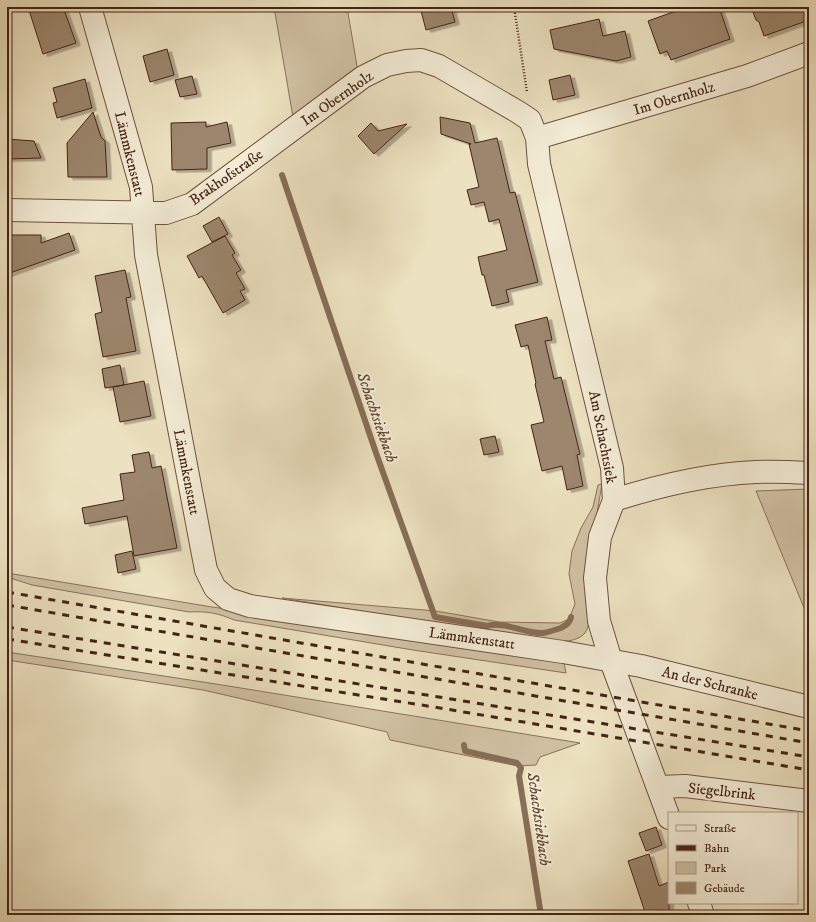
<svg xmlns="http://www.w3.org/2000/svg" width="816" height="922" font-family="'IM FELL DW Pica',serif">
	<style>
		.green { fill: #d0c1a3; stroke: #8a725b }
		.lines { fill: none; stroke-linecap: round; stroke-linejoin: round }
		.stream { stroke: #876e57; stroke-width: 6 }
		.building { fill: #9c866d; stroke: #452313; filter: url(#shadow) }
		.minor-casing { stroke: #6f523e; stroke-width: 24 }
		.path { stroke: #452313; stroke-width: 2.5; stroke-dasharray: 1 2; stroke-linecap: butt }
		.minor { stroke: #f3ecd6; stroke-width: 22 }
		.rail { stroke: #452313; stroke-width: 3; stroke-dasharray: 7 7; stroke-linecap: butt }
		.labels { text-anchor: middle; stroke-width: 4; stroke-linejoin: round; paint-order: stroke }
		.street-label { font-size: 15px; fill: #452313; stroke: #f3ecd6 }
		.water-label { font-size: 16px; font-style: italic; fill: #664835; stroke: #f3ecd6 }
	</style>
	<defs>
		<filter id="shadow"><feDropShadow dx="4.5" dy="2.5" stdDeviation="0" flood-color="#0004"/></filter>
	</defs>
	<rect width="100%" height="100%" fill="#ece1c0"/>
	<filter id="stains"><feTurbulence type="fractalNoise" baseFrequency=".005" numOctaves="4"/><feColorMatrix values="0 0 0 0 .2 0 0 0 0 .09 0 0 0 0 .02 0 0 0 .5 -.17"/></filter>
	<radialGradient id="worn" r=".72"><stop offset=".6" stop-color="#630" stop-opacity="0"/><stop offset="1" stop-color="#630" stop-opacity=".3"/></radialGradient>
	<path class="green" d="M 274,7 L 347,7 L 358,72 L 293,117 Z
		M 602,484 C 596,521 588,559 586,597 C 585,608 593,622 585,633 C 578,642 560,642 550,642 L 282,598 L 436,611 L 499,622 L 560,623 L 569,619 L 575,604 L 569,574 L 572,551 L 581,528 L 593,507 L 598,485 Z
		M 809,489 L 809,620 L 756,491 Z
		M 7,573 L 206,606 L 564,662 L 566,673 L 413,650 L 234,620 C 218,613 207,611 189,612 L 32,585 L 7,577 Z
		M 7,652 L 216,684 L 580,743 L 540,757 L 536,765 L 518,766 L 390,740 L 387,732 L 203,690 L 7,660 Z"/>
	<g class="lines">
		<path class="stream" d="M 282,175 L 376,453 L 435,617 L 487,626 C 506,621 524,634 543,633 C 549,632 555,630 561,628 C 566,625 570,623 571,617
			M 464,745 L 465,751 L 517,763 L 521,768 L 519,776 L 541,915"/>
	</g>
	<path class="building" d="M 28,7 L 63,7 L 76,43 L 43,54 Z
		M 420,7 L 451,7 L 455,22 L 426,30 Z
		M 687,7 L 719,7 L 730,39 L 671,60 L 667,51 L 660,54 L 648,21 Z
		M 751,7 L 809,7 L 809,20 L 764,36 L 759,22 L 756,20 Z
		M 599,19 L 603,36 L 625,31 L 631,57 L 616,61 L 554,49 L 550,30 Z
		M 167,49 L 174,75 L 150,82 L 143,56 Z
		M 570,75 L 575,95 L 553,100 L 549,80 Z
		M 192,76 L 197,94 L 180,97 L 175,80 Z
		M 85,79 L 92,108 L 57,118 L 53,103 L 57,102 L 53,88 Z
		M 93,112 L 101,137 L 105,141 L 107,177 L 68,177 L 67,143 Z
		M 440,117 L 470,123 L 475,143 L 497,138 L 510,193 L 515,192 L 538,282 L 506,290 L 509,302 L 492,306 L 484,275 L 482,275 L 478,257 L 507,250 L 499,219 L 489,222 L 484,202 L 471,205 L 467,190 L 479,187 L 469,144 L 471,144 L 441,134 Z
		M 206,122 L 206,127 L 227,122 L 231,143 L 207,148 L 207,169 L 172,170 L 171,123 Z
		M 371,123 L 378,131 L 407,124 L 374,154 L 358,136 Z
		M 7,139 L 34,141 L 41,158 L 7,159 Z
		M 219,217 L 228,234 L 212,242 L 203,226 Z
		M 69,233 L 75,250 L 7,274 L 7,235 L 41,235 L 41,243 Z
		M 225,236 L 235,253 L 232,255 L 241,270 L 236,273 L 245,289 L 240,291 L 245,300 L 223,313 L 202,276 L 199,278 L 187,256 Z
		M 125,270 L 131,297 L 126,298 L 136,351 L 103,357 L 95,314 L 102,312 L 95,276 Z
		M 547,317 L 552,340 L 545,341 L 554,379 L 561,377 L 580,454 L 577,455 L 583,486 L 567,490 L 562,466 L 542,471 L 531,425 L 544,422 L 535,384 L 536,383 L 528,345 L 521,347 L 515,325 Z
		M 120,365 L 124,385 L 105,388 L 102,369 Z
		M 144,381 L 151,416 L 120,422 L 113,387 Z
		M 495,436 L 499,452 L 484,455 L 480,439 Z
		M 149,452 L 152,468 L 161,466 L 177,548 L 134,556 L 127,516 L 85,524 L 82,508 L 124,500 L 120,474 L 135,472 L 132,455 Z
		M 132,551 L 136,569 L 118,573 L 115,555 Z
		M 656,827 L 662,845 L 646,851 L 639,833 Z
		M 649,854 L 659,886 L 669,882 L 669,915 L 646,915 L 628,861 Z"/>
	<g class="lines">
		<defs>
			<path id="minor" d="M 90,7 L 141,187 L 146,255 L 206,570 L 215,588 L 228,599 L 250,606 L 563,652 L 641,666 L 809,707
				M 537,138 L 747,76 L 809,53
				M 7,210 L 166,213 L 192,204 L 363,77 L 387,65 L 406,61 L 421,60 L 439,66 L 518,112 L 530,120 L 537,138 L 539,164 L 612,468 L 614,500 L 600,537 L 595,578 L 599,621 L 611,661 L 669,818
				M 614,500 C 661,485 708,474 756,472 C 774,471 792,472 809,473
				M 658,787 L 685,786 L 809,801
				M 699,903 L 703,915"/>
		</defs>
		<use href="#minor" class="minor-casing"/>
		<path class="path" d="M 514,7 L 527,92"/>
		<use href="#minor" class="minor"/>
		<path class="rail" d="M 7,592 L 809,731
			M 7,605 L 809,743
			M 7,627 L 809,757
			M 7,639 L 440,708 L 809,770"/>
	</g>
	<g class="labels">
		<g class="street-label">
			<text transform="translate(337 98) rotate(-35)" y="5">Im Obernholz</text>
			<text transform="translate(674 98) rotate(-17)" y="5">Im Obernholz</text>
			<text transform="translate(130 154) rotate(76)" y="5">Lämmkenstatt</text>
			<text transform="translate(226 177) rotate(-35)" y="5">Brakhofstraße</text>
			<text transform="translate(603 437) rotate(79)" y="5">Am Schachtsiek</text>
			<text transform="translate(187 472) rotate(79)" y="5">Lämmkenstatt</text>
			<text transform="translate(472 638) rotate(8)" y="5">Lämmkenstatt</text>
			<text transform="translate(710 683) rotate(14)" y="5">An der Schranke</text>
			<text transform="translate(722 791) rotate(6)" y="5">Siegelbrink</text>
		</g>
		<g class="water-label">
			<text transform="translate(378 417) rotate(71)" y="6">Schachtsiekbach</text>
			<text transform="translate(540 819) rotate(82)" y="6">Schachtsiekbach</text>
		</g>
	</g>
	<rect width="816" height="922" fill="none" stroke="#ece1c0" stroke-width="24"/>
	<rect x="8" y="8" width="800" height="906" fill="none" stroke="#452313" stroke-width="2"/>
	<rect x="12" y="12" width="792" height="898" fill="none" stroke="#452313"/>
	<rect x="668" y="812" width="130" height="92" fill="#f3ecd6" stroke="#ad9c88"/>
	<rect x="676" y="825" width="20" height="6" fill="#f3ecd6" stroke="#ad9c88"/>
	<text x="704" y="832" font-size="12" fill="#452313">Straße</text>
	<rect x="676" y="845" width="20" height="6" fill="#452313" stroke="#ad9c88"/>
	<text x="704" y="852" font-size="12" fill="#452313">Bahn</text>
	<rect x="676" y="862" width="20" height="12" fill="#d0c1a3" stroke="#ad9c88"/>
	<text x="704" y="872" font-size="12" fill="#452313">Park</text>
	<rect x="676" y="882" width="20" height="12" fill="#9c866d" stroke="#ad9c88"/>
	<text x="704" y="892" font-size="12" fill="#452313">Gebäude</text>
	<rect width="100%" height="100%" filter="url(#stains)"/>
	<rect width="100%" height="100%" fill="url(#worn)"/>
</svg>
